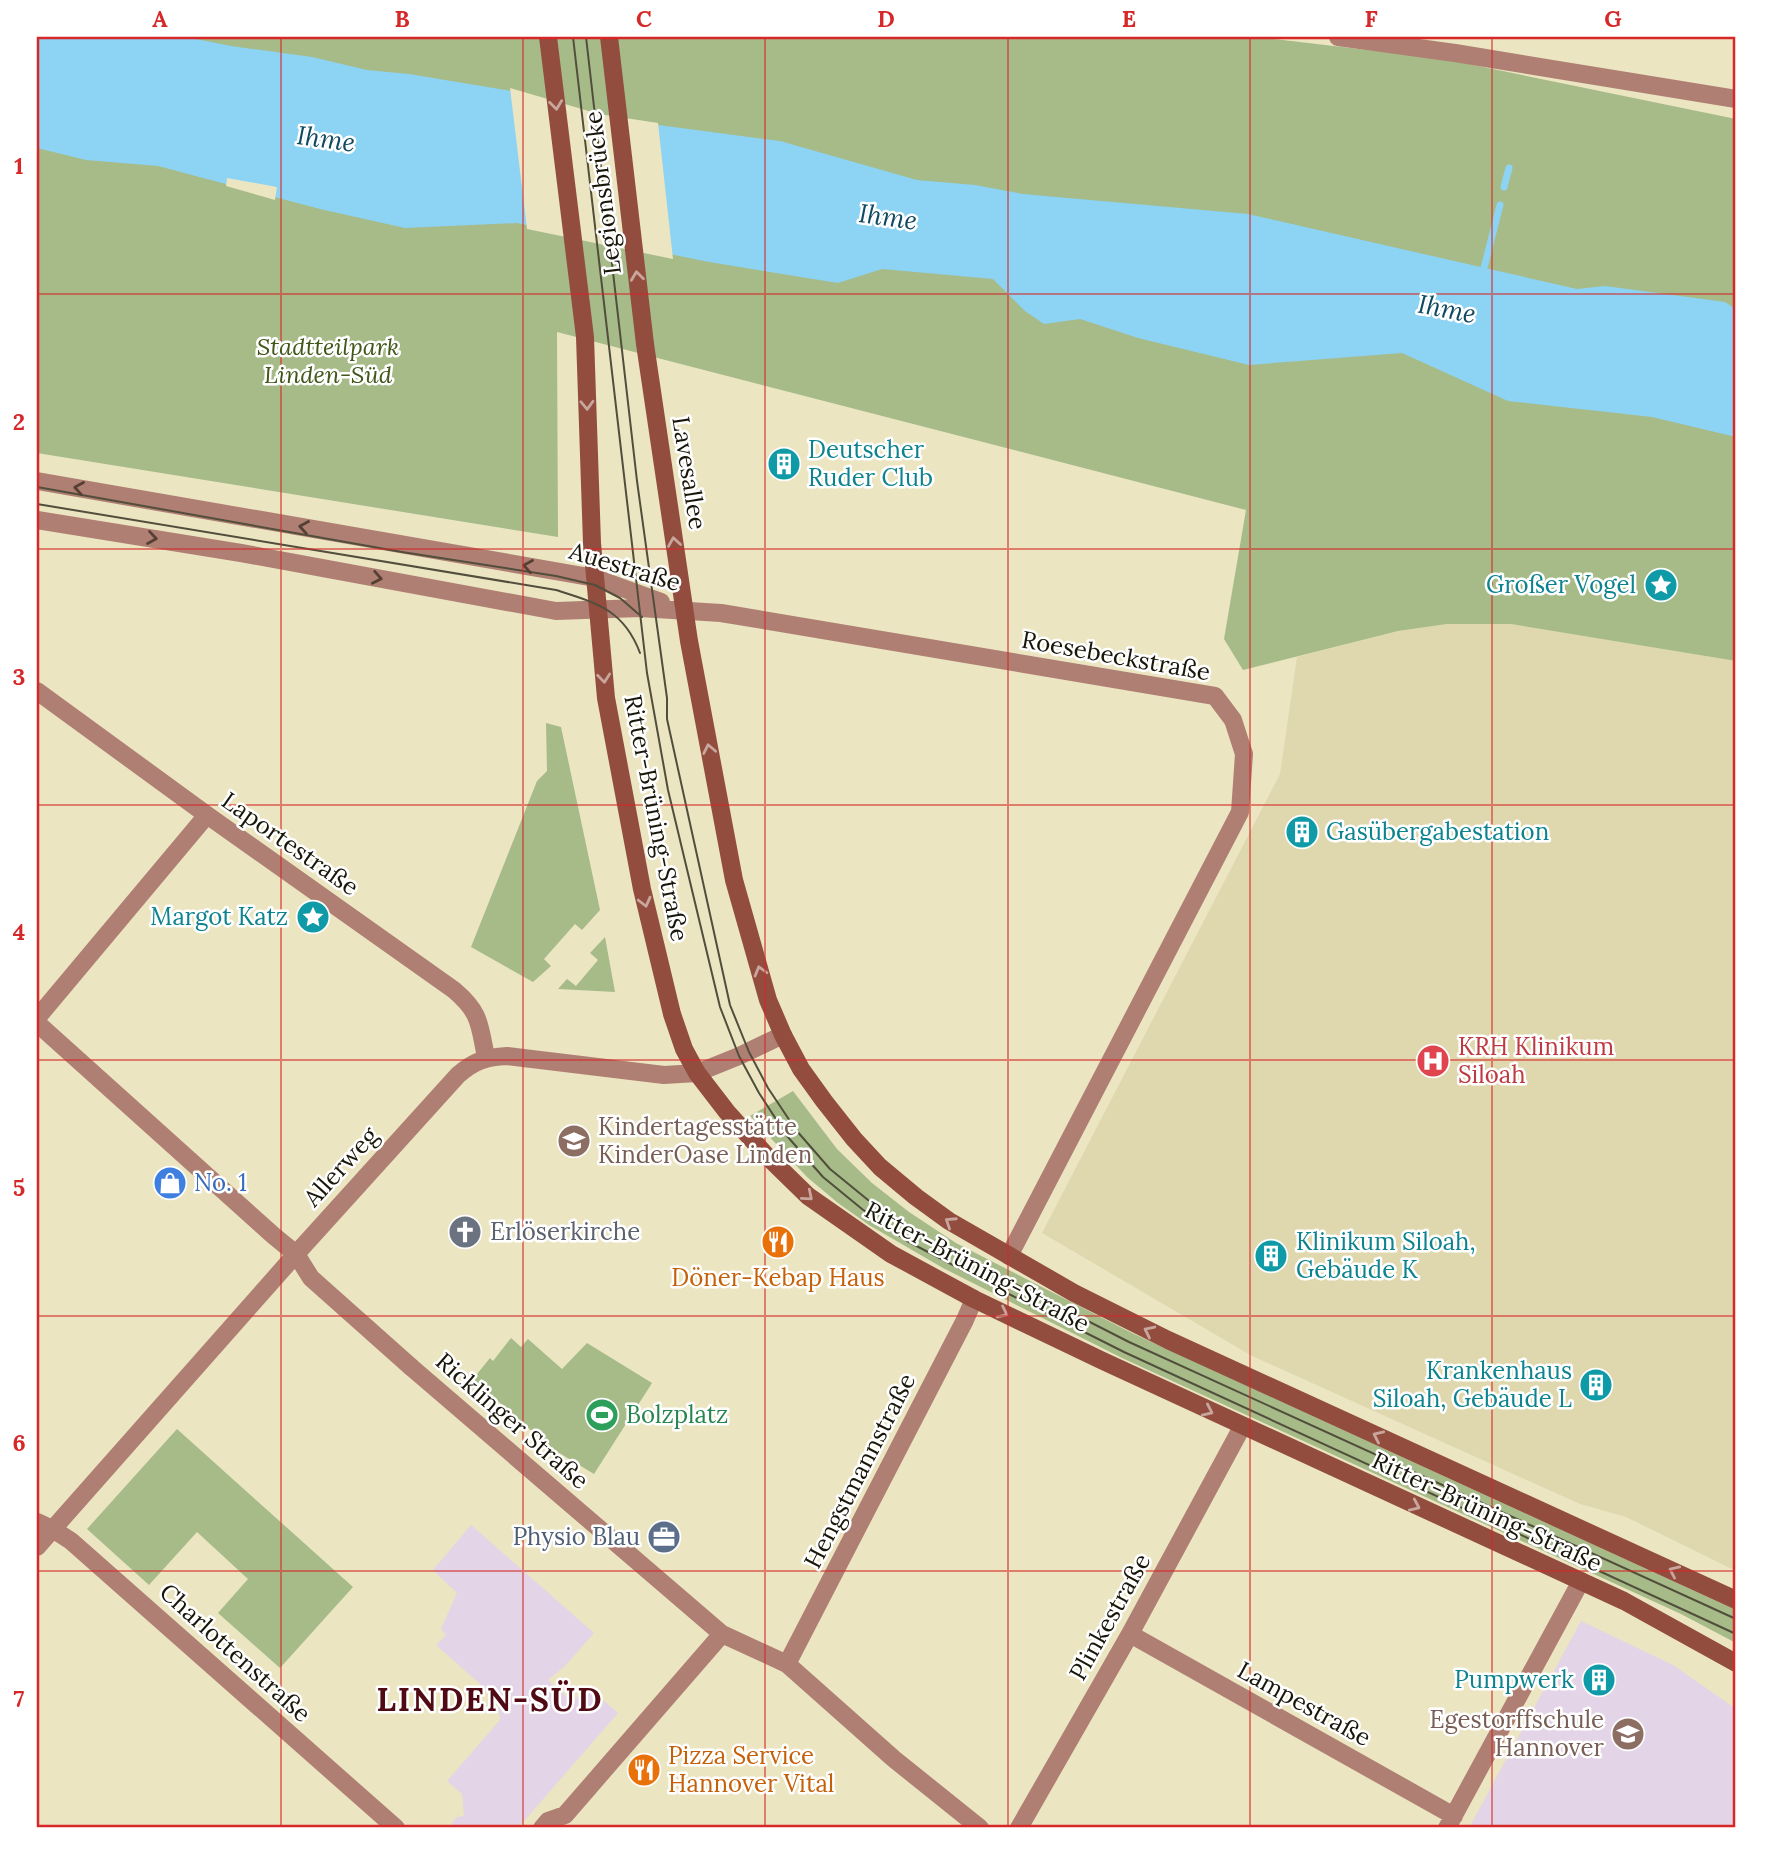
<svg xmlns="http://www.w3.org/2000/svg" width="1773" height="1865" font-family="Lora,serif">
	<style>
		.built { fill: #dfd8af }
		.education { fill: #e3d4e7 }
		.green { fill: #a6bb88 }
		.water { fill: #8dd3f3 }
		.pier { fill: #ebe5c2 }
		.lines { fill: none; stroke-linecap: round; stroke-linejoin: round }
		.stream { stroke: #8dd3f3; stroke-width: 7 }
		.pedestrian { stroke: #b07f73; stroke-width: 18 }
		.minor { stroke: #b07f73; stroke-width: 18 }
		.tertiary { stroke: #b07f73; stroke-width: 18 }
		.secondary { stroke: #924d3e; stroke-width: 18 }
		.tram { stroke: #514e3b; stroke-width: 2 }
		.oneway { stroke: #c8a69e }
		.oneway2 { stroke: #554033 }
		.grid { fill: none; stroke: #d62828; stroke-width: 2; stroke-opacity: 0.55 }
		.labels { text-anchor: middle; stroke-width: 5; stroke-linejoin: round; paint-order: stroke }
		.street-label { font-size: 24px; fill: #181609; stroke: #fff }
		.park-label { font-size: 24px; font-style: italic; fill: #425719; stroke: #fff }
		.culture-label { font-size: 24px; fill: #0d838f; stroke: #fff; text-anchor: end }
		.health-label { font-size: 24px; fill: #be3a42; stroke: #fff; text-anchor: start }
		.education-label { font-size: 24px; fill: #785e54; stroke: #fff; text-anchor: start }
		.shop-label { font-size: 24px; fill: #366cbe; stroke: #fff; text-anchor: start }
		.worship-label { font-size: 24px; fill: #5b616d; stroke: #fff; text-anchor: start }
		.food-label { font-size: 24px; fill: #c56008; stroke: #fff }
		.leisure-label { font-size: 24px; fill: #27864d; stroke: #fff; text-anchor: start }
		.service-label { font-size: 24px; fill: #4e5e75; stroke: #fff; text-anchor: end }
		.water-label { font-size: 26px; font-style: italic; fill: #104a60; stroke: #fff }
		.district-label { font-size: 32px; font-weight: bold; letter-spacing: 2px; fill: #500a14; stroke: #fff }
		.neatline { fill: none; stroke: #d62828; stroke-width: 2.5 }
		.grid-label { font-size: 23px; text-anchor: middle; font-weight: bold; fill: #d62828 }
	</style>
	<rect width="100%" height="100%" fill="#ebe5c2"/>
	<path class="built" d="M 1447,624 L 1511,624 L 1736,661 L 1736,1571 L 1626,1517 L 1580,1504 L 1252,1356 L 1042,1233 L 1280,774 L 1297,657 L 1398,631 Z"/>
	<path class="education" d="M 471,1525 L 594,1633 L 565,1666 L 548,1680 L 573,1702 L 587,1686 L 618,1713 L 518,1828 L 448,1828 L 457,1817 L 464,1816 L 462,1794 L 447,1781 L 500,1720 L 497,1699 L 436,1645 L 446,1635 L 441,1629 L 457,1593 L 433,1570 Z
		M 1581,1621 L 1673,1665 L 1736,1709 L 1736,1828 L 1469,1828 Z"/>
	<path class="green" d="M 37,37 L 1257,37 L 1444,59 L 1736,119 L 1736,661 L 1511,624 L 1447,624 L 1398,631 L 1243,670 L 1224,639 L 1246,510 L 557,332 L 558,537 L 37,453 Z
		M 546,723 L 561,727 L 600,910 L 582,930 L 575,924 L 544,959 L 551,966 L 533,982 L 471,947 L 537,781 L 547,771 Z
		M 605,937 L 615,992 L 558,989 L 567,979 L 576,986 L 598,960 L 590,953 Z
		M 793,1091 L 837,1149 L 872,1183 L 909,1212 L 956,1243 L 1132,1333 L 1736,1610 L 1736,1643 L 1681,1614 L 1122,1358 L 943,1268 L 869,1225 L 838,1203 L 807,1177 L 750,1116 Z
		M 511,1338 L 521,1347 L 528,1339 L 562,1369 L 587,1343 L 652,1383 L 594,1474 L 551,1448 L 473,1379 L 490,1358 L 493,1361 Z
		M 177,1429 L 353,1587 L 280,1668 L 218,1613 L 248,1579 L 197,1532 L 149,1585 L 87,1529 Z"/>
	<path class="water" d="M 37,37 L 186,37 L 231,46 L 312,57 L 367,70 L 409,74 L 511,91 L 598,117 L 780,141 L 917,180 L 975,185 L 1023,194 L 1248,214 L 1577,289 L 1605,286 L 1725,302 L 1736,309 L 1736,437 L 1652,417 L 1508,401 L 1402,353 L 1249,365 L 1138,338 L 1080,319 L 1044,324 L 1025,311 L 993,279 L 882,269 L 838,283 L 709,262 L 517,223 L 405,228 L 320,209 L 158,166 L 86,160 L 37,148 Z"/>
	<path class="pier" d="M 510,88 L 599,114 L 658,123 L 673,259 L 527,229 Z
		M 227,178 L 277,187 L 275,200 L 226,186 Z"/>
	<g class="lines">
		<path class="stream" d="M 1504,187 L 1509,168
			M 1484,268 L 1500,205"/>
		<path class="pedestrian" d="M 296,1254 L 311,1278 L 411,1367
			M 37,1522 L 54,1530"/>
		<path class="minor" d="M 1338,37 L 1455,53 L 1736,99
			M 37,481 L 595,578 L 661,602
			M 37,520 L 241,553 L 556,611 L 640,608 L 721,613 L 1215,696 L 1233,720 L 1244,754 L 1240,812 L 1009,1256
			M 37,691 L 207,815 L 454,990 C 481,1013 479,1024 486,1057
			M 37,1018 L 207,815
			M 37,1023 L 274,1236 L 296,1254
			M 411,1367 L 722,1634 L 787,1664 L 894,1759 L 980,1828
			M 54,1530 L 71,1541 L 396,1828
			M 1130,1634 L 1454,1816
			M 787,1664 L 965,1320 L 974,1299
			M 542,1828 L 548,1821 L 565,1815 L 722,1634
			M 1019,1828 L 1130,1634 L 1242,1427
			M 1447,1828 L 1581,1581"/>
		<path class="tertiary" d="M 37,1547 L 296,1254 L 458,1075 C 474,1061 486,1057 507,1056 L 664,1075 L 697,1073 L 739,1056 L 783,1035"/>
		<path class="secondary" d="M 548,37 L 585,337 L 592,543 L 606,698 L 642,889 L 672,1014 L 684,1049 L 697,1073 L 727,1112 L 766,1155 L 808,1196 L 891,1254 L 974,1299 L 1103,1361 L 1624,1601 L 1736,1663
			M 609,37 L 645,344 L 689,641 L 734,880 L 768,1000 L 783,1035 L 801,1069 L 824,1101 L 854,1139 L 880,1167 L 916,1197 L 949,1221 L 1074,1293 L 1168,1340 L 1736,1600"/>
		<path class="tram" d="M 573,37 L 647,673 L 668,790 L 720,1007 L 739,1056 L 759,1093 L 787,1136 L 823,1177 L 862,1209 L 907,1241 L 989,1284 L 1124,1352 L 1736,1634
			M 586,37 L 637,481 L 667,698 L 667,719 L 730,1005 L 749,1052 L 768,1088 L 796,1130 L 830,1169 L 868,1200 L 913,1232 L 1129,1342 L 1736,1619
			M 37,487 L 402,552 L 556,576 L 595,585 L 620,598 L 642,617
			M 37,504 L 556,590 C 597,603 624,610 640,653"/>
	</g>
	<defs><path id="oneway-chevron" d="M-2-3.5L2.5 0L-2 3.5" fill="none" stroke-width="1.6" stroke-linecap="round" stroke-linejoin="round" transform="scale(1.75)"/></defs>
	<g class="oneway">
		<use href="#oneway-chevron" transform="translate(556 105) rotate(83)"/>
		<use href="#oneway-chevron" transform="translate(637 276) rotate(-97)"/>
		<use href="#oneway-chevron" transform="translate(587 405) rotate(88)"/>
		<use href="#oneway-chevron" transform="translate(674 542) rotate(-99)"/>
		<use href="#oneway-chevron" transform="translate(604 678) rotate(84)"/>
		<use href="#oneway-chevron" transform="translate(709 749) rotate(-101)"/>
		<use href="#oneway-chevron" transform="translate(645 902) rotate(76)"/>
		<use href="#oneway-chevron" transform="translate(760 971) rotate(-106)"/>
		<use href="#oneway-chevron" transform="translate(808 1196) rotate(40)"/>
		<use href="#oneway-chevron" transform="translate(950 1222) rotate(-147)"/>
		<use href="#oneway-chevron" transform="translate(1003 1313) rotate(26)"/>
		<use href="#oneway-chevron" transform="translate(1149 1331) rotate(-154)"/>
		<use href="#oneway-chevron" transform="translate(1208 1411) rotate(25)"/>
		<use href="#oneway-chevron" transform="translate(1378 1436) rotate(-155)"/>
		<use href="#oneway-chevron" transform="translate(1415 1506) rotate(24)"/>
		<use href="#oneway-chevron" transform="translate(1674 1571) rotate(-155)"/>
	</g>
	<g class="oneway2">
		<use href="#oneway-chevron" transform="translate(79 488) rotate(-170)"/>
		<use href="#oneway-chevron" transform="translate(304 527) rotate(-170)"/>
		<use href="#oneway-chevron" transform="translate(152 538) rotate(9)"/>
		<use href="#oneway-chevron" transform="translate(528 566) rotate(-170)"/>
		<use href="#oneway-chevron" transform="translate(377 578) rotate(11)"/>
	</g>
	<path class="grid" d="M 281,37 L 281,1828M 523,37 L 523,1828M 765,37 L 765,1828M 1008,37 L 1008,1828M 1250,37 L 1250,1828M 1492,37 L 1492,1828M 37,294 L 1736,294M 37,549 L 1736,549M 37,805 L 1736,805M 37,1060 L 1736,1060M 37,1316 L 1736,1316M 37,1571 L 1736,1571"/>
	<defs>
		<symbol id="building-disc" viewBox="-11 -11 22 22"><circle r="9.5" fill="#0f9aa8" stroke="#fff"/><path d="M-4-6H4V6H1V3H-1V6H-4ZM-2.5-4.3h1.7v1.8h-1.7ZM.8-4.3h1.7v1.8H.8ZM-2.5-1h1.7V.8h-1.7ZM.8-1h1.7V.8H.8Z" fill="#fff"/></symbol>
		<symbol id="sight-disc" viewBox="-11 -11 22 22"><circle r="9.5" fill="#0f9aa8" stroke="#fff"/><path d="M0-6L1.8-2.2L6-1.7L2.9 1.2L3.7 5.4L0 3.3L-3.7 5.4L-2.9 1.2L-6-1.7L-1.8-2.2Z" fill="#fff"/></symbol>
		<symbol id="hospital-disc" viewBox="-11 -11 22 22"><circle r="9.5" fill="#e0444e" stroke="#fff"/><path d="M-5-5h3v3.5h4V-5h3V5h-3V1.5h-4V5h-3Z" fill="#fff"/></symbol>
		<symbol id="school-disc" viewBox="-11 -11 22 22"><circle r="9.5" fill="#8d6e63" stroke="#fff"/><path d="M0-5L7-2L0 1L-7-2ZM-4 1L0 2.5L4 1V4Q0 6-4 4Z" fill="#fff"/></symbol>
		<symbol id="shop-disc" viewBox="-11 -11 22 22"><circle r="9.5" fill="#3f7fe0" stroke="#fff"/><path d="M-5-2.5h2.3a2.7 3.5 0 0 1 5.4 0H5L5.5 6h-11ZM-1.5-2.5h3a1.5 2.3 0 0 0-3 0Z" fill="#fff"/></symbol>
		<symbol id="church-disc" viewBox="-11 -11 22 22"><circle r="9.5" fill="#6b7280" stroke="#fff"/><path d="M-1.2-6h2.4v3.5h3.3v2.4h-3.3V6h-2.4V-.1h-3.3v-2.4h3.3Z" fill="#fff"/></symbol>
		<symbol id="restaurant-disc" viewBox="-11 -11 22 22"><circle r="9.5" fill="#e8710a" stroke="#fff"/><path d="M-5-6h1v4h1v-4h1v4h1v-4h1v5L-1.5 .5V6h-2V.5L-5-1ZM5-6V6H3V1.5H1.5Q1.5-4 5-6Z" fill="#fff"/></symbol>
		<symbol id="stadium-disc" viewBox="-11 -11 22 22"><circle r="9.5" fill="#2e9e5b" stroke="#fff"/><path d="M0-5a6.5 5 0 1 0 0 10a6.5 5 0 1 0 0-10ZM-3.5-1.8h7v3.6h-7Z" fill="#fff"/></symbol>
		<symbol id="office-disc" viewBox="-11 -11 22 22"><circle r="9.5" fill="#5c6f8a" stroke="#fff"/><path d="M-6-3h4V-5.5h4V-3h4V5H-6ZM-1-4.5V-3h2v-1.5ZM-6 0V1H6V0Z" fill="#fff"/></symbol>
	</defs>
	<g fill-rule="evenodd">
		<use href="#building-disc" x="765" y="445" width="38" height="38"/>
		<use href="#sight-disc" x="1642" y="566" width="38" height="38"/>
		<use href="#building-disc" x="1283" y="813" width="38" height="38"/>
		<use href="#sight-disc" x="294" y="898" width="38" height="38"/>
		<use href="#hospital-disc" x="1414" y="1042" width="38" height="38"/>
		<use href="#school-disc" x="555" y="1122" width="38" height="38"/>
		<use href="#shop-disc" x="151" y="1164" width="38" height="38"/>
		<use href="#church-disc" x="446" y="1213" width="38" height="38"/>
		<use href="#restaurant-disc" x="759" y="1223" width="38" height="38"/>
		<use href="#building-disc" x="1252" y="1237" width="38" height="38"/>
		<use href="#building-disc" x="1577" y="1366" width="38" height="38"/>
		<use href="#stadium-disc" x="583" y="1396" width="38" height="38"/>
		<use href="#office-disc" x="645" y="1518" width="38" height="38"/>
		<use href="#building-disc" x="1580" y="1661" width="38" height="38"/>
		<use href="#school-disc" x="1609" y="1715" width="38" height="38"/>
		<use href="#restaurant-disc" x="625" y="1751" width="38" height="38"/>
	</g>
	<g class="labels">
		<g class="street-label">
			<text transform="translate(603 193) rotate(-97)" y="8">Legionsbrücke</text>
			<text transform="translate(689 473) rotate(81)" y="8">Lavesallee</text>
			<text transform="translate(625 567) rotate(17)" y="8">Auestraße</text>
			<text transform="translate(1116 656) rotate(10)" y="8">Roesebeckstraße</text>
			<text transform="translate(656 818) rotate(79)" y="8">Ritter-Brüning-Straße</text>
			<text transform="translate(290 844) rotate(35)" y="8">Laportestraße</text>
			<text transform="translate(341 1167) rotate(-48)" y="8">Allerweg</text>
			<text transform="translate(977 1267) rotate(28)" y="8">Ritter-Brüning-Straße</text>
			<text transform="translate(512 1421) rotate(41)" y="8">Ricklinger Straße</text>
			<text transform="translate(860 1471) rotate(-63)" y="8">Hengstmannstraße</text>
			<text transform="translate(1487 1512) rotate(25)" y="8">Ritter-Brüning-Straße</text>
			<text transform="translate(1110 1617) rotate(-61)" y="8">Plinkestraße</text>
			<text transform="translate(235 1653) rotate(42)" y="8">Charlottenstraße</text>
			<text transform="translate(1304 1704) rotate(29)" y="8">Lampestraße</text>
		</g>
		<g class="park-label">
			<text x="328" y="355">Stadtteilpark<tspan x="328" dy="28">Linden-Süd</tspan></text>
		</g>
		<g class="culture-label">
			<text x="808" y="458" text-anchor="start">Deutscher<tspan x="808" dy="28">Ruder Club</tspan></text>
			<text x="1636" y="593">Großer Vogel</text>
			<text x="1326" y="840" text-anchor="start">Gasübergabestation</text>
			<text x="288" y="925">Margot Katz</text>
			<text x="1296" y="1250" text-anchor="start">Klinikum Siloah,<tspan x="1296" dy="28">Gebäude K</tspan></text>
			<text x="1572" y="1379">Krankenhaus<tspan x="1572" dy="28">Siloah, Gebäude L</tspan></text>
			<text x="1574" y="1688">Pumpwerk</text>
		</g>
		<g class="health-label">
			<text x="1458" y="1055">KRH Klinikum<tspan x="1458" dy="28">Siloah</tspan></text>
		</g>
		<g class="education-label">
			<text x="598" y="1135">Kindertagesstätte<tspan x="598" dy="28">KinderOase Linden</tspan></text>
			<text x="1604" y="1728" text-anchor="end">Egestorffschule<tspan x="1604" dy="28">Hannover</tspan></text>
		</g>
		<g class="shop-label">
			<text x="194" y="1191">No. 1</text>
		</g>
		<g class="worship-label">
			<text x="490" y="1240">Erlöserkirche</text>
		</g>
		<g class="food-label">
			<text x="778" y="1286">Döner-Kebap Haus</text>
			<text x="668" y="1764" text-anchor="start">Pizza Service<tspan x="668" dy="28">Hannover Vital</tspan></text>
		</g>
		<g class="leisure-label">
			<text x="626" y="1423">Bolzplatz</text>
		</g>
		<g class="service-label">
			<text x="640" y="1545">Physio Blau</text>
		</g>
		<g class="water-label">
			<text transform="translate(326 139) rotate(8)" y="9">Ihme</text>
			<text transform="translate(888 217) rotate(8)" y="9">Ihme</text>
			<text transform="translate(1447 309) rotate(11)" y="9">Ihme</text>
		</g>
		<g class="district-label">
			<text x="490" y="1711">LINDEN-SÜD</text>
		</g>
	</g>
	<rect width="1773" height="1865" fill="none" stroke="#ffffff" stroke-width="77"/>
	<rect x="38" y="38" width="1696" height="1788" class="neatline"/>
	<g class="grid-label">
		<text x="160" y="27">A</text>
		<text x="402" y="27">B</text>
		<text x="644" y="27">C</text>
		<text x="886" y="27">D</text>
		<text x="1129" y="27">E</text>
		<text x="1371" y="27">F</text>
		<text x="1613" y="27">G</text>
		<text x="19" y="174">1</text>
		<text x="19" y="430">2</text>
		<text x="19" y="685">3</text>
		<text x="19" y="940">4</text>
		<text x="19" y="1196">5</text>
		<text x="19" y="1451">6</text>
		<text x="19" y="1707">7</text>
	</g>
</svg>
